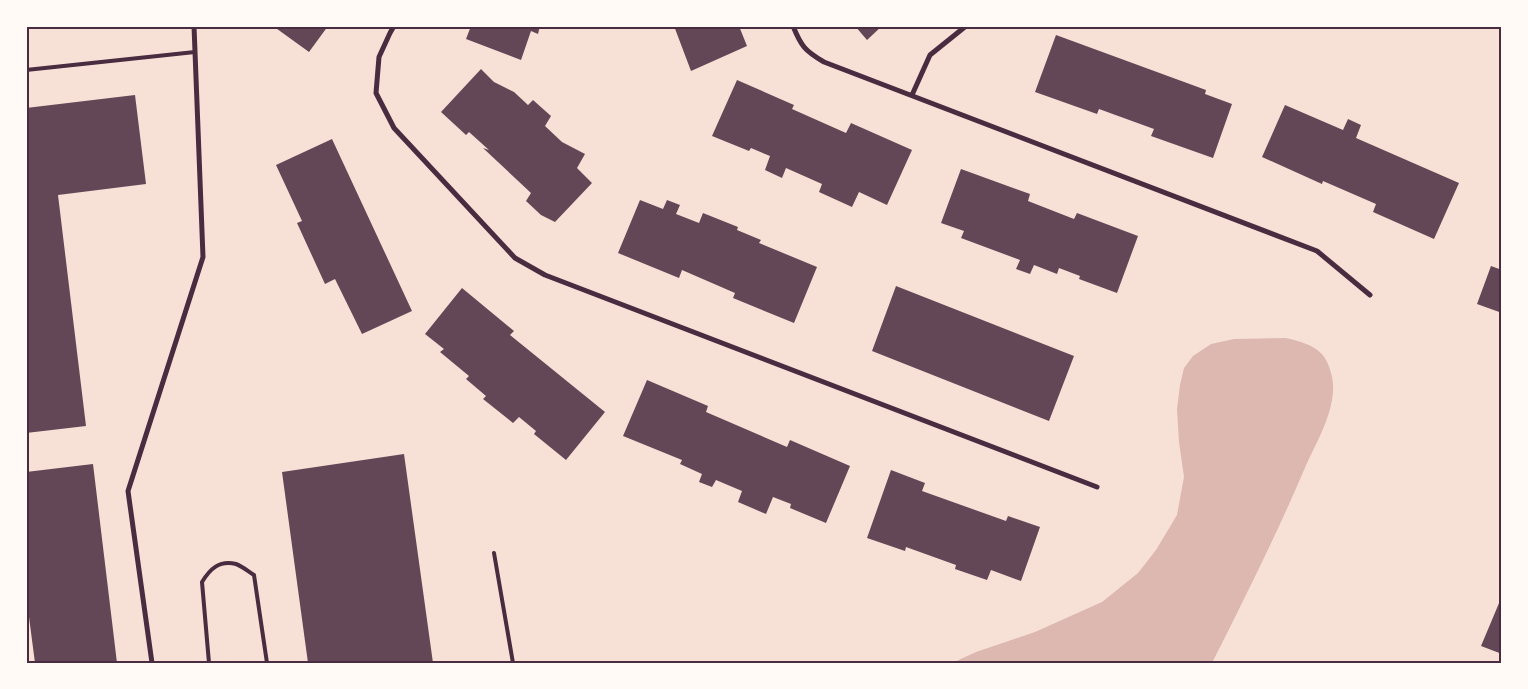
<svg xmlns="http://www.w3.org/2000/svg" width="1528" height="689" font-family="'Asap Condensed',sans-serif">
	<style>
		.water { fill: #dcb8b0 }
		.building { fill: #644757 }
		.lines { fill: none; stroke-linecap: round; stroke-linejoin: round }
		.service { stroke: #4a2c40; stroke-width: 4 }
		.minor { stroke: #4a2c40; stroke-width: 5 }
		.neatline { fill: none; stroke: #4a2c40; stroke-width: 2 }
	</style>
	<rect width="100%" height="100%" fill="#f7e1d7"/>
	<path class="water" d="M 1286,338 C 1302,342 1320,346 1327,362 C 1331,370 1334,382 1333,392 C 1331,419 1315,445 1304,470 C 1276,536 1244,599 1212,663 L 952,663 L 976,652 L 1035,632 L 1102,602 L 1138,573 L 1156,550 L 1177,515 L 1184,477 L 1179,442 L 1177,409 L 1180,385 L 1184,368 L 1193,356 L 1211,344 L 1234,339 Z"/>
	<path class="building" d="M 273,26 L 328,26 L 309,52 Z
		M 471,26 L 540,26 L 538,34 L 531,31 L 521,60 L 466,39 Z
		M 674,26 L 739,26 L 747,46 L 691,71 Z
		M 855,26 L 882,26 L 867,40 Z
		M 1056,35 L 1206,90 L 1205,94 L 1232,104 L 1213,158 L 1151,136 L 1154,129 L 1099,109 L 1097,114 L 1035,92 Z
		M 481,69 L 494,82 L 514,92 L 528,105 L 533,100 L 551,116 L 545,126 L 562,142 L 585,154 L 577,168 L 592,183 L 555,222 L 541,215 L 526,201 L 531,193 L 483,148 L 489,150 L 469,132 L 466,135 L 441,112 Z
		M 737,80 L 794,105 L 792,109 L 846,133 L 851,123 L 912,150 L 887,205 L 859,192 L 852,207 L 819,192 L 822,184 L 786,168 L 782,178 L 765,170 L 770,156 L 751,148 L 749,151 L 712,136 Z
		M 135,95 L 146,184 L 58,195 L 86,426 L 26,433 L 26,108 Z
		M 1285,105 L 1343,130 L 1348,119 L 1361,125 L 1356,138 L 1459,183 L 1434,239 L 1373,212 L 1376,204 L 1323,181 L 1322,184 L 1262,157 Z
		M 332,139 L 412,311 L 362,334 L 335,279 L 325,284 L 297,223 L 302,221 L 276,165 Z
		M 961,169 L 1030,194 L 1028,201 L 1074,219 L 1077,213 L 1138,236 L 1117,293 L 1079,279 L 1080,276 L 1059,268 L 1057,274 L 1034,265 L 1030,274 L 1016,269 L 1020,260 L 961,238 L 964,231 L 941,223 Z
		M 640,200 L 663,209 L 667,200 L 680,205 L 676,214 L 699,223 L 703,213 L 738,227 L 737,230 L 761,240 L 759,243 L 817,267 L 794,323 L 733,298 L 735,293 L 682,270 L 679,278 L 618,253 Z
		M 1491,266 L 1502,270 L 1502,313 L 1477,304 Z
		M 896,286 L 1074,356 L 1049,421 L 872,351 Z
		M 462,288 L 514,331 L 510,335 L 605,412 L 566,460 L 534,434 L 536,431 L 519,417 L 513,423 L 483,399 L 486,396 L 466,379 L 469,376 L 440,352 L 444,349 L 425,334 Z
		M 647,380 L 708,406 L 706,412 L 787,447 L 790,440 L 850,466 L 826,523 L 790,508 L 791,504 L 773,497 L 766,514 L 738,502 L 742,491 L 716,480 L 712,487 L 699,482 L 702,474 L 680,464 L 682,460 L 623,436 Z
		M 404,454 L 433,663 L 308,663 L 282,472 Z
		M 93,464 L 117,663 L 35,663 L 26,594 L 26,472 Z
		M 891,470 L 925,483 L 922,491 L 1006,521 L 1008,516 L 1040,527 L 1021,581 L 991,570 L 987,580 L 955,569 L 956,565 L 906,547 L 905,551 L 867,538 Z
		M 1502,596 L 1502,654 L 1481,646 Z"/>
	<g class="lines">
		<path class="service" d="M 26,70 L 195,52
			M 494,553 L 513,663
			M 209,663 L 202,582 C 210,569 219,560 236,564 C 242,566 249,572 254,575 L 267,663"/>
		<path class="minor" d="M 394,26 L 390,33 L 379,57 L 376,93 L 394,128 L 515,258 L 545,275 L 1097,487
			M 793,26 C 801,46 805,51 824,62 L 1317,251 L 1370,295
			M 912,95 L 930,55 L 966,26
			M 152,663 L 128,491 L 203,257 L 194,26"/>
	</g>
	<rect width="1528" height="689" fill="none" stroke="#fffaf5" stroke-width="55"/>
	<rect x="28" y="28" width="1472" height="634" class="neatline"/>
</svg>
